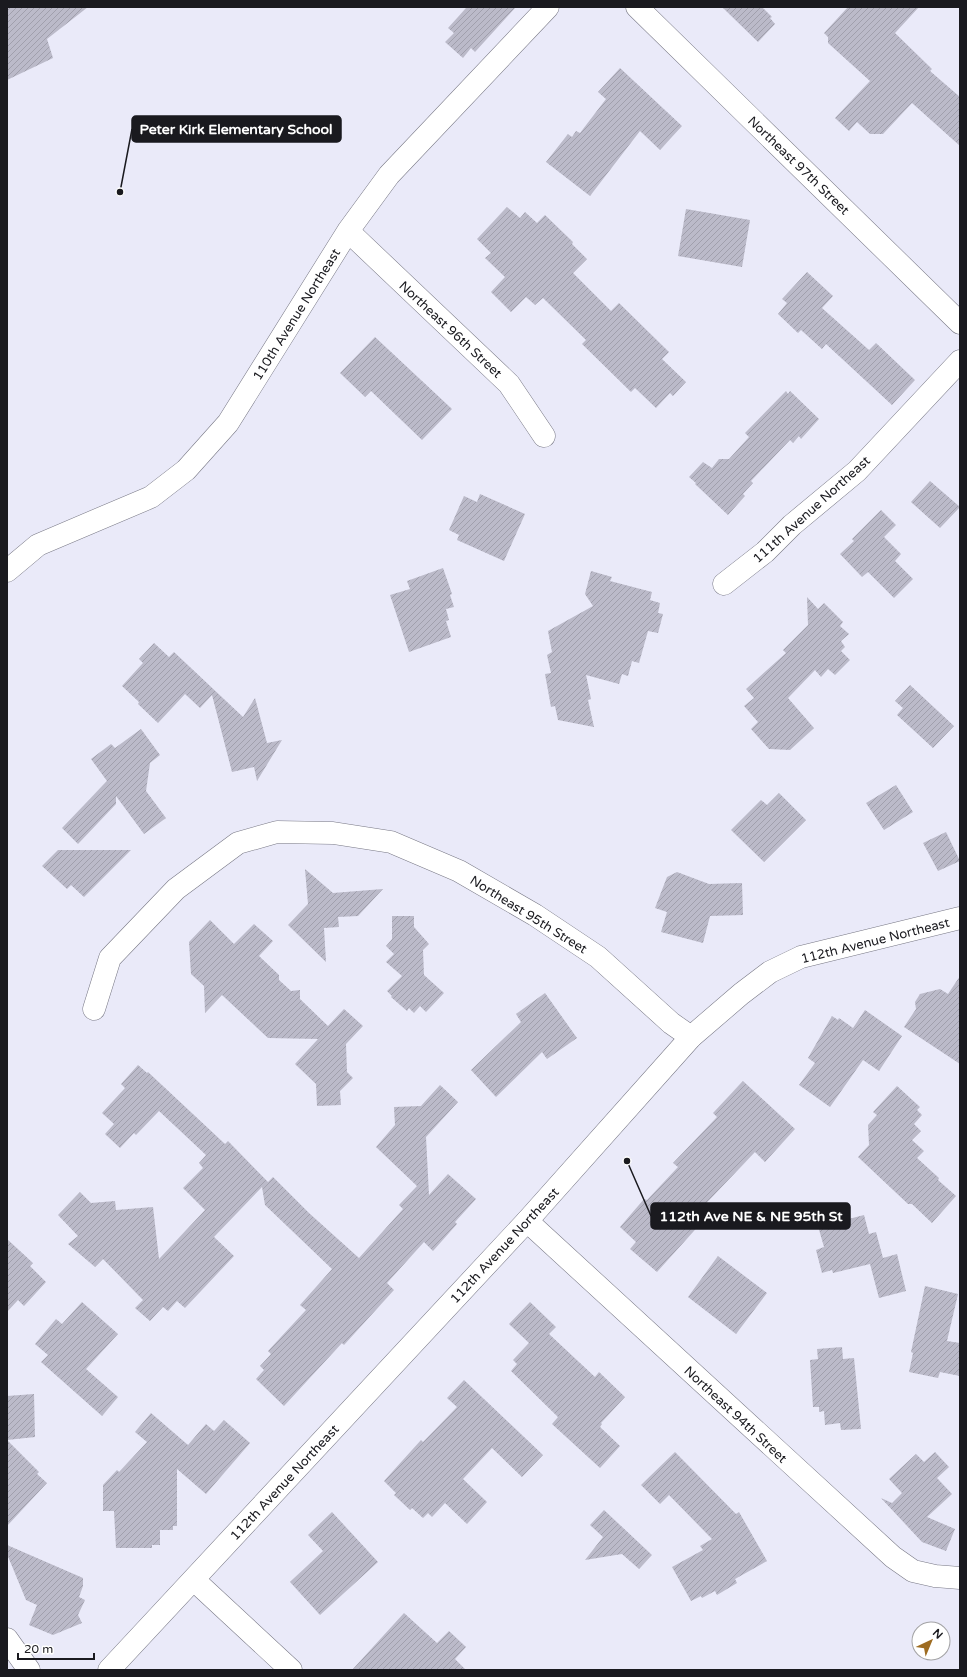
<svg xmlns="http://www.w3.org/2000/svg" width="967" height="1677" font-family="'Varela Round',sans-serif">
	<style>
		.building { fill: url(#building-hatch) }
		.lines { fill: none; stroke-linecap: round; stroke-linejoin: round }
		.street-casing { stroke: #787885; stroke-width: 23 }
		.secondary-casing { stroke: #787885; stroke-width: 23 }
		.street { stroke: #fff; stroke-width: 22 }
		.secondary { stroke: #fff; stroke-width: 22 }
		.labels { text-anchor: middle; stroke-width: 3; stroke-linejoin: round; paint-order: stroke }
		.street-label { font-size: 13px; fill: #1a1a1f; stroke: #fff }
		.leader { fill: none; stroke: #1a1a1f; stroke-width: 1.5 }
		.callout-dot { fill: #1a1a1f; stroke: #fff; stroke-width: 1.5 }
		.callout { fill: #1a1a1f; stroke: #1a1a1f; stroke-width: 1.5 }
		.callout-label { font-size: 14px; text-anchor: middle; font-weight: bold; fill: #fff }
	</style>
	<defs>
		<pattern id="building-hatch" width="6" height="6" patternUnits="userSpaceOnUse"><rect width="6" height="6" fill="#bbbac9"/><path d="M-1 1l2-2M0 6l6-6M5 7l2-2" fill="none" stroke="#a09fac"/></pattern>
	</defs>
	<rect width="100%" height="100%" fill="#eaeaf9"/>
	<path class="building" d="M 7,7 L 88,7 L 47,39 L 53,58 L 7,80 Z
		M 467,7 L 516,7 L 475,52 L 471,48 L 463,58 L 445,42 L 454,33 L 448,28 Z
		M 722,7 L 762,7 L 772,17 L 770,18 L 775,24 L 758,42 Z
		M 848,7 L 919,7 L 895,33 L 932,69 L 930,71 L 960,97 L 960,146 L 912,103 L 883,134 L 870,134 L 857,122 L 849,131 L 835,118 L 870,81 L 828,43 L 828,37 L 824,33 Z
		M 620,68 L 682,126 L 660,150 L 640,131 L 590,196 L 546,162 L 568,134 L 572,137 L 576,131 L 580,133 L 606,99 L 598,92 Z
		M 507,207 L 520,218 L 525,212 L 537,223 L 545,215 L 573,242 L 572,244 L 587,259 L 573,273 L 611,311 L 619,303 L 669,352 L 662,359 L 686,382 L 673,396 L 670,393 L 656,408 L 635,388 L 631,392 L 582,344 L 586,340 L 543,298 L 535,305 L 526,297 L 511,312 L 491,292 L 505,277 L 485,258 L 491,253 L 477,239 Z
		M 686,209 L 750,220 L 742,267 L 678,256 Z
		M 807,272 L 833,296 L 822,308 L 869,350 L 876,343 L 915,380 L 892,405 L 826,344 L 822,349 L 801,330 L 798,333 L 778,314 L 787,303 L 782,299 Z
		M 375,337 L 452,409 L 422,440 L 371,391 L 365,397 L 340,373 Z
		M 786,391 L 788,394 L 790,391 L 819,419 L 801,439 L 799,436 L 793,443 L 790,440 L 751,481 L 753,483 L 743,494 L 745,496 L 728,515 L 695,484 L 696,483 L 689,477 L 703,462 L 712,468 L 719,459 L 729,459 L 749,437 L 745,433 Z
		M 930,481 L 960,507 L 940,528 L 911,502 Z
		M 480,494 L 525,514 L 504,561 L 457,540 L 459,535 L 449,530 L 464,496 L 477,502 Z
		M 881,510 L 896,525 L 884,537 L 901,554 L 895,561 L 913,579 L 894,598 L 868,572 L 862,577 L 840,554 L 854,541 L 852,539 Z
		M 443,568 L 452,594 L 450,595 L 454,607 L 446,609 L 449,620 L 446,621 L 451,637 L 409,652 L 390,595 L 410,589 L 407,581 Z
		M 591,571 L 612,577 L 610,581 L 652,592 L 650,600 L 660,603 L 658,613 L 663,614 L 658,633 L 648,631 L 639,663 L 632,661 L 628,676 L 622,674 L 619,684 L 586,675 L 591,699 L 588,700 L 594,727 L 558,720 L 555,706 L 551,707 L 545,674 L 551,673 L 547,655 L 552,652 L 548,631 L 593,606 L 585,594 Z
		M 807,597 L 818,609 L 824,603 L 843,622 L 840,626 L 849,634 L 841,641 L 845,647 L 841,651 L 850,660 L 835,675 L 828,669 L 821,677 L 815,670 L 788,698 L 814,728 L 790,750 L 769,749 L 751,729 L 758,722 L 744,706 L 754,698 L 746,689 L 786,653 L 783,650 L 808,625 Z
		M 154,643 L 169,657 L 174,652 L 243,717 L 255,698 L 267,743 L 282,740 L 257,781 L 254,767 L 232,772 L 212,695 L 200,708 L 185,694 L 158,723 L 138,704 L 139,702 L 122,686 L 143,663 L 139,659 Z
		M 910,685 L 954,726 L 933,748 L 897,715 L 903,708 L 895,701 Z
		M 141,729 L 160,755 L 150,763 L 146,791 L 166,818 L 144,834 L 116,796 L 116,804 L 78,844 L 62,828 L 107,781 L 91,759 L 111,744 L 115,748 Z
		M 896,785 L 913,812 L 884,830 L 866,803 Z
		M 779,793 L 806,820 L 764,862 L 731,830 L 761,800 L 767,805 Z
		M 946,832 L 960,861 L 938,871 L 923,843 Z
		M 58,850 L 131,850 L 84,897 L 71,885 L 67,889 L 42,866 Z
		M 305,869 L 333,893 L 383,889 L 358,916 L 338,917 L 339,927 L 324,928 L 326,962 L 288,925 L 308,904 Z
		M 677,872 L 709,884 L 742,883 L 743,915 L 710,916 L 703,943 L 661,932 L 667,912 L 655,908 L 667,877 Z
		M 392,916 L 414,916 L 414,927 L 429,944 L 423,950 L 424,975 L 444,993 L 426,1012 L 420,1006 L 414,1013 L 409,1008 L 407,1011 L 391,997 L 392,996 L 387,991 L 402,976 L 386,962 L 394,954 L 386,946 L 392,939 Z
		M 210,920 L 234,944 L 254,924 L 273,941 L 259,956 L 279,975 L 279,980 L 291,991 L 300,990 L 300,999 L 328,1026 L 344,1009 L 363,1026 L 346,1044 L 347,1072 L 353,1078 L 340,1091 L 341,1105 L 317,1106 L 316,1084 L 295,1064 L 318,1039 L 268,1038 L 222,995 L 205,1013 L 204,986 L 191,974 L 189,942 Z
		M 960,976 L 960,1064 L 904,1027 L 916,1009 L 915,1002 L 920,994 L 940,989 L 948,994 Z
		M 545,993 L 577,1038 L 547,1059 L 542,1052 L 496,1097 L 471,1070 L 521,1022 L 516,1014 Z
		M 865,1010 L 902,1036 L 879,1071 L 863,1060 L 830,1107 L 799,1085 L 815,1063 L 808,1058 L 832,1016 L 838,1020 L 839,1018 L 853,1028 Z
		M 138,1065 L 147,1073 L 148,1072 L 225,1144 L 228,1141 L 268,1182 L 273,1177 L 309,1213 L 359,1258 L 403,1209 L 399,1205 L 417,1186 L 376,1147 L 395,1125 L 394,1107 L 421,1106 L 440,1085 L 458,1102 L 426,1137 L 429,1195 L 448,1174 L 476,1199 L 455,1222 L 457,1224 L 433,1251 L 424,1242 L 387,1283 L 394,1290 L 344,1345 L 342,1343 L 284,1406 L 256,1379 L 264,1370 L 260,1366 L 271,1354 L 268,1351 L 306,1310 L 300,1305 L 332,1269 L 265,1205 L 262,1187 L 214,1237 L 234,1256 L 185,1308 L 177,1301 L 168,1311 L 163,1307 L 150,1321 L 135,1308 L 143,1300 L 103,1259 L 95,1267 L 68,1244 L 78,1236 L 58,1215 L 80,1192 L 91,1203 L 115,1201 L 116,1210 L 153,1207 L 159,1259 L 205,1210 L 183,1188 L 203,1168 L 199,1163 L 206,1155 L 159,1111 L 136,1135 L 134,1133 L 120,1148 L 105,1134 L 114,1124 L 102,1113 L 125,1088 L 121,1084 Z
		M 743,1081 L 795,1129 L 765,1162 L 755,1152 L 695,1215 L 702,1222 L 657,1272 L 630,1249 L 636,1242 L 620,1227 L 644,1199 L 647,1200 L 678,1167 L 673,1163 L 717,1117 L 713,1113 Z
		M 897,1086 L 920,1107 L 917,1110 L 922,1115 L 914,1124 L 921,1131 L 912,1140 L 924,1151 L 917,1158 L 939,1178 L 938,1180 L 956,1196 L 932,1223 L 912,1204 L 908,1204 L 858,1157 L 869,1145 L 868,1125 L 877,1115 L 873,1112 Z
		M 842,1212 L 845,1220 L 864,1215 L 869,1234 L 876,1232 L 883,1258 L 897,1254 L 906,1291 L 879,1298 L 870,1264 L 833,1273 L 832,1270 L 822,1273 L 816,1250 L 824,1247 L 816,1219 Z
		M 7,1239 L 33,1263 L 30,1266 L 46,1282 L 24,1306 L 18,1300 L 7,1312 Z
		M 718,1256 L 767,1293 L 736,1334 L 688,1297 Z
		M 925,1286 L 958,1294 L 947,1341 L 960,1343 L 960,1376 L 940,1372 L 938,1378 L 909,1372 L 913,1353 L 911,1352 Z
		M 82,1302 L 118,1334 L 86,1369 L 118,1397 L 102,1416 L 41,1362 L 48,1355 L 35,1344 L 56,1319 L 62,1324 Z
		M 530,1302 L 556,1327 L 549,1334 L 595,1377 L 599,1372 L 625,1397 L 601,1423 L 602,1424 L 600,1427 L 620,1446 L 600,1468 L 552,1424 L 558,1417 L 511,1371 L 517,1364 L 513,1360 L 529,1343 L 509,1324 Z
		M 842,1347 L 843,1359 L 854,1358 L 861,1429 L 841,1430 L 840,1423 L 825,1425 L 824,1411 L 819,1412 L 819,1407 L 813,1407 L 810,1360 L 818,1359 L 817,1349 Z
		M 464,1380 L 543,1455 L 522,1477 L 492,1448 L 463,1479 L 487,1502 L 467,1524 L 445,1503 L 432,1517 L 428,1513 L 423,1518 L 412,1508 L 410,1510 L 394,1495 L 396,1493 L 384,1481 L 421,1440 L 423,1442 L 457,1407 L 447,1398 Z
		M 34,1394 L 35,1437 L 7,1440 L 7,1396 Z
		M 151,1413 L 188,1445 L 206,1424 L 214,1431 L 224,1420 L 250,1443 L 206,1494 L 177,1469 L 177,1526 L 173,1526 L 173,1530 L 160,1530 L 160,1545 L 152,1545 L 152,1548 L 116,1548 L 114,1511 L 103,1511 L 103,1485 L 117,1470 L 119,1472 L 147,1442 L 135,1432 Z
		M 7,1440 L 39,1472 L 37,1474 L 47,1483 L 7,1526 Z
		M 675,1452 L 736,1514 L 739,1512 L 767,1561 L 735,1579 L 737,1583 L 717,1595 L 715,1591 L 702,1598 L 701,1596 L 691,1601 L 672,1567 L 703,1550 L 700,1546 L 712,1539 L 669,1495 L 660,1504 L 641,1485 Z
		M 935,1452 L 949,1467 L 937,1478 L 952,1494 L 927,1517 L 955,1529 L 946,1551 L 922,1542 L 881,1498 L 892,1503 L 902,1493 L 889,1479 L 916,1454 L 924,1462 Z
		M 604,1510 L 652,1555 L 639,1569 L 622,1554 L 585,1560 L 603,1537 L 590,1525 Z
		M 332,1512 L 378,1562 L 320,1615 L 290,1582 L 323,1551 L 308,1535 Z
		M 7,1545 L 83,1578 L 83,1586 L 79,1597 L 85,1600 L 78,1615 L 82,1623 L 53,1635 L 29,1625 L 37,1605 L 26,1600 L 7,1554 Z
		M 404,1613 L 437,1643 L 449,1631 L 466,1647 L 455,1659 L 466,1670 L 352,1670 Z"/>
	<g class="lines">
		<defs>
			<path id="street" d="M 637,7 L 960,323
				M 348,231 L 509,384 L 544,436
				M 7,571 L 38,545 L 151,497 L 186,470 L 228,423 L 348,231 L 389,175 L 548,7
				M 724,584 L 765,552 L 792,525 L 857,471 L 960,361
				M 94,1009 L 110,958 L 176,889 L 238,843 L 277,832 L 333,833 L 391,842 L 459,871 L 535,915 L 598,957 L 671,1023 L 691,1037
				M 527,1221 L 893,1557 L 913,1571 L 935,1576 L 960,1578
				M 194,1580 L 291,1670
				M 7,1639 L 29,1670"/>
			<path id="secondary" d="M 109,1670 L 527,1221 L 691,1037 L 741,994 L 770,972 L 801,957 L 960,918"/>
		</defs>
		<use href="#street" class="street-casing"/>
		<use href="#secondary" class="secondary-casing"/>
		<use href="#street" class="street"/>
		<use href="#secondary" class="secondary"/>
	</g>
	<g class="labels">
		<g class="street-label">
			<text transform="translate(799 165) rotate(44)" y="5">Northeast 97th Street</text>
			<text transform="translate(296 314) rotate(-58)" y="5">110th Avenue Northeast</text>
			<text transform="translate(451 329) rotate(43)" y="5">Northeast 96th Street</text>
			<text transform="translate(811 509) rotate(-42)" y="5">111th Avenue Northeast</text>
			<text transform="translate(529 914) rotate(32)" y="5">Northeast 95th Street</text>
			<text transform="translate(875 940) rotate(-14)" y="5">112th Avenue Northeast</text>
			<text transform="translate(504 1245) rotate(-47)" y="5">112th Avenue Northeast</text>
			<text transform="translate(736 1414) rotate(43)" y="5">Northeast 94th Street</text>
			<text transform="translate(284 1482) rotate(-47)" y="5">112th Avenue Northeast</text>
		</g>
	</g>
	<path class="leader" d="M120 192L132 129M627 1161L651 1216"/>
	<g class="callout-dot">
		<circle cx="120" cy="192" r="4"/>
		<circle cx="627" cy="1161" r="4"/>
	</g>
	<g class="callout">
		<rect x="132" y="116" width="209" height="26" rx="4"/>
		<rect x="651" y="1203" width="199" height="26" rx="4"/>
	</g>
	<g class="callout-label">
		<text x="236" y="134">Peter Kirk Elementary School</text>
		<text x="751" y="1221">112th Ave NE &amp; NE 95th St</text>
	</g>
	<rect width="967" height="1677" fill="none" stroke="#1a1a1f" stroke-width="16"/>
	<g transform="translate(931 1641) rotate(44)"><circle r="19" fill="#ffffff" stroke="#a3a3a5"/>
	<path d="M0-3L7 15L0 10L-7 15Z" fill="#9e6c21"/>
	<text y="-6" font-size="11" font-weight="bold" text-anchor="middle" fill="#1a1a1f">N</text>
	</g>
	<path d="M18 1653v6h76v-6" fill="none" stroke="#1a1a1f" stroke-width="2"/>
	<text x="24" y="1653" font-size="12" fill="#1a1a1f" stroke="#ffffff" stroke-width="3" paint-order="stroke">20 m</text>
</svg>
